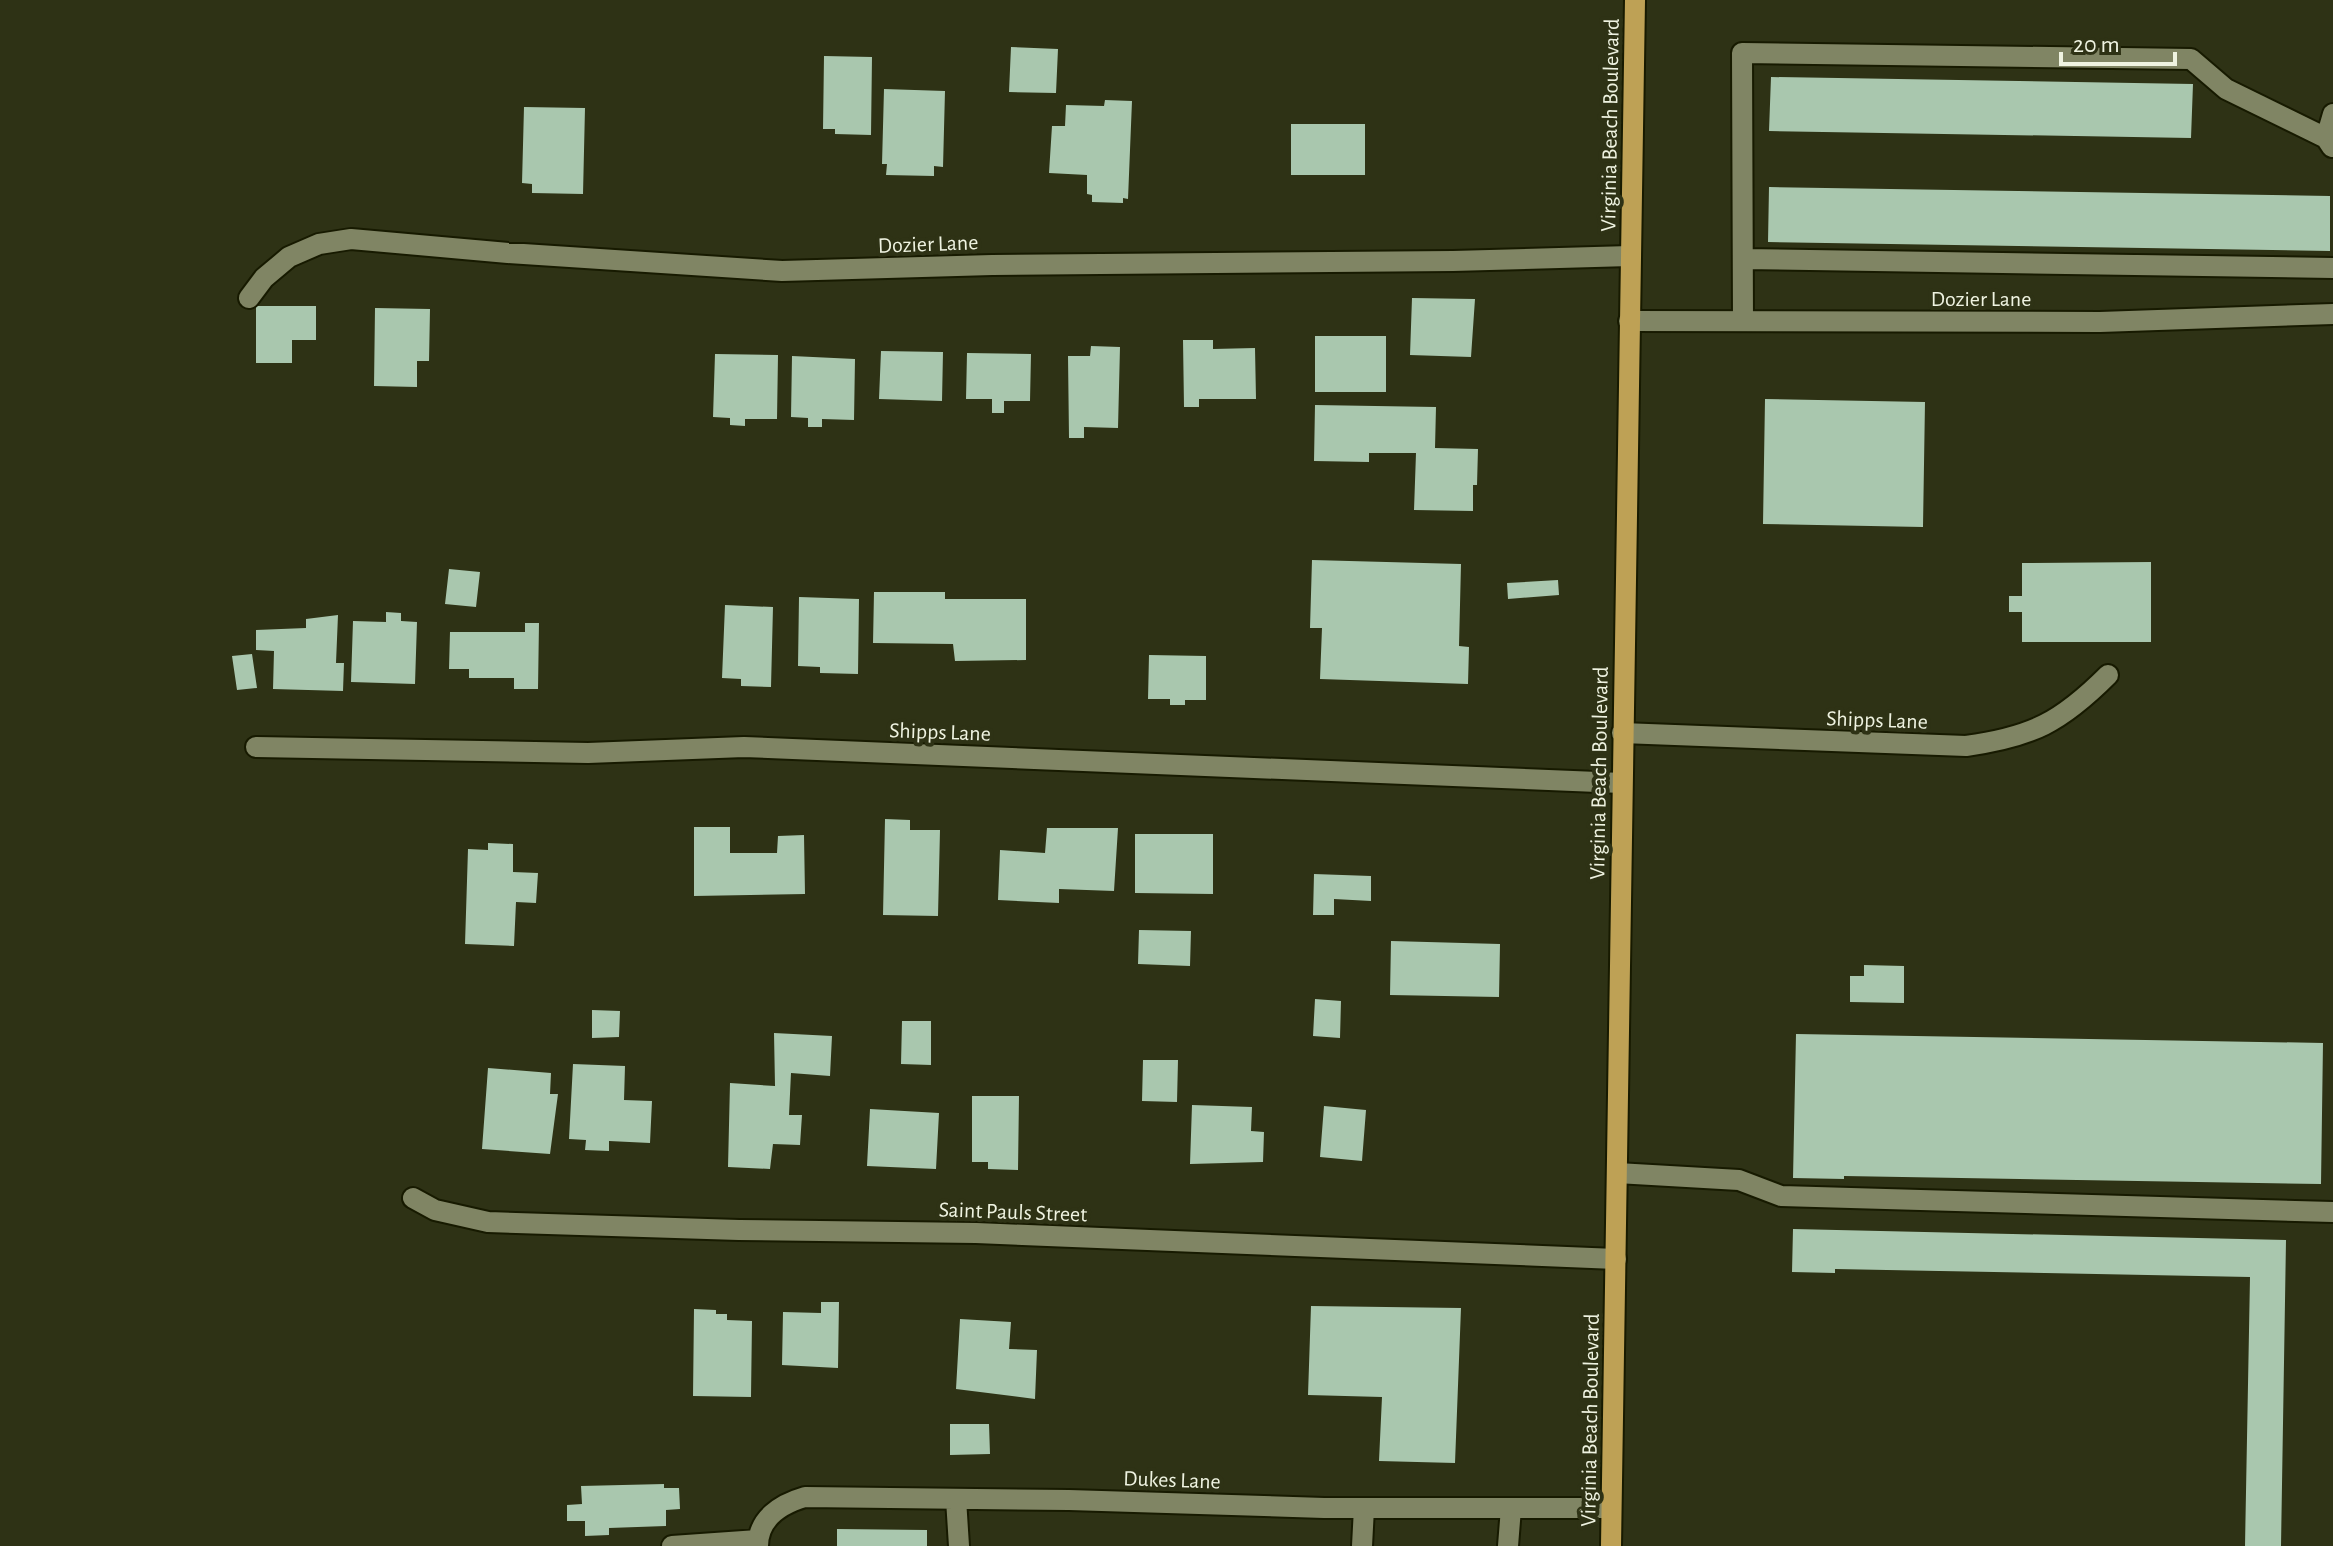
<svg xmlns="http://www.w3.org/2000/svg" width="2333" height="1546" font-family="'Alegreya Sans',sans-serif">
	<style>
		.building { fill: #a9c7ae }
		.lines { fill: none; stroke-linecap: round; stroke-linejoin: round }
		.minor-casing { stroke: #171a00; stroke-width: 24 }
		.major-casing { stroke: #171a00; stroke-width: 24 }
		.minor { stroke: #808564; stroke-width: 20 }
		.major { stroke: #bea155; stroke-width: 20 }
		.labels { text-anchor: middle; stroke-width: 8; stroke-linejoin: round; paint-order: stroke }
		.street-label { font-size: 22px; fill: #eff3e1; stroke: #2e3215 }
	</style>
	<rect width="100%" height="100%" fill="#2e3215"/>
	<path class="building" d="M 1011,47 L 1058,49 L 1056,93 L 1009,92 Z
		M 824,56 L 872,57 L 871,135 L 835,134 L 835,129 L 823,129 Z
		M 1771,77 L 2193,84 L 2191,138 L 1769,131 Z
		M 884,89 L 945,91 L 943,167 L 934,166 L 934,176 L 886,175 L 887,164 L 882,164 Z
		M 1105,100 L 1132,101 L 1128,199 L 1123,198 L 1123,203 L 1092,202 L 1092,195 L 1087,194 L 1087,175 L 1049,173 L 1052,126 L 1065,126 L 1066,105 L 1104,106 Z
		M 524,107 L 585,108 L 583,194 L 532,193 L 532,184 L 522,183 Z
		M 1291,124 L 1365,124 L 1365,175 L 1291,175 Z
		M 1769,187 L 2330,196 L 2330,251 L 1768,242 Z
		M 1412,298 L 1475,299 L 1471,357 L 1410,355 Z
		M 256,306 L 316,306 L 316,340 L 292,340 L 292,363 L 256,363 Z
		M 375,308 L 430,309 L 429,361 L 417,361 L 417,387 L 374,386 Z
		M 1315,336 L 1386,336 L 1386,392 L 1315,392 Z
		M 1183,340 L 1213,340 L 1213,349 L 1255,348 L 1256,399 L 1199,399 L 1199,407 L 1184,407 Z
		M 1091,346 L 1120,347 L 1118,428 L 1084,427 L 1084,438 L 1069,438 L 1068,356 L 1090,356 Z
		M 881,351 L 943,352 L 942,401 L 879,399 Z
		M 967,353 L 1031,354 L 1030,401 L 1004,401 L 1004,413 L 992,413 L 992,399 L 966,399 Z
		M 715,354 L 778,355 L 777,419 L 745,419 L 745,426 L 730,425 L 730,418 L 713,417 Z
		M 792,356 L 855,359 L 854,420 L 822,419 L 822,427 L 808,427 L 808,418 L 791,417 Z
		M 1765,399 L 1925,402 L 1923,527 L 1763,524 Z
		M 1315,405 L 1436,407 L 1435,448 L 1478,449 L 1477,485 L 1473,485 L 1473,511 L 1414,510 L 1416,453 L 1369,453 L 1369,462 L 1314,461 Z
		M 1312,560 L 1461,564 L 1459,646 L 1469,647 L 1468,684 L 1320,679 L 1322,628 L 1310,628 Z
		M 2151,562 L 2151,642 L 2022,642 L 2022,612 L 2009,612 L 2009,596 L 2022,596 L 2022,563 Z
		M 449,569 L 480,572 L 476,607 L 445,604 Z
		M 1558,580 L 1559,595 L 1508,599 L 1507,583 Z
		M 874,592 L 945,592 L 945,599 L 1026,599 L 1026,660 L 955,661 L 953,644 L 873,643 Z
		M 799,597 L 859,599 L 858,674 L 820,673 L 820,667 L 798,666 Z
		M 725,605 L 773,607 L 771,687 L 741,686 L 741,679 L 722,678 Z
		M 386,612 L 401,613 L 401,621 L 417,622 L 415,684 L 351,682 L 353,621 L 386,622 Z
		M 338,615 L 336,663 L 344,663 L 343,691 L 273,689 L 274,651 L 256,650 L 256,630 L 306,628 L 306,619 Z
		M 525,623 L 539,623 L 538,689 L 514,689 L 514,678 L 469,678 L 469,669 L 449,669 L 450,632 L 525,632 Z
		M 252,654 L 257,688 L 237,690 L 232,656 Z
		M 1149,655 L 1206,656 L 1206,700 L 1185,700 L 1185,705 L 1170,705 L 1170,699 L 1148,699 Z
		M 885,819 L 910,820 L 910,830 L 940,830 L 938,916 L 883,915 Z
		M 694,827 L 730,827 L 730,853 L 777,853 L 778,836 L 804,835 L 805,894 L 694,896 Z
		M 1047,828 L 1118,828 L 1114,891 L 1059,889 L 1059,903 L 998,900 L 1000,850 L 1045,853 Z
		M 1135,834 L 1213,834 L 1213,894 L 1135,893 Z
		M 488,843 L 513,844 L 513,872 L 538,873 L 536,903 L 516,902 L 514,946 L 465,944 L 468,849 L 488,850 Z
		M 1314,874 L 1371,876 L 1371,901 L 1334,899 L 1334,915 L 1313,915 Z
		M 1139,930 L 1191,931 L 1190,966 L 1138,964 Z
		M 1391,941 L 1500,944 L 1499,997 L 1390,995 Z
		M 1864,965 L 1904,966 L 1904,1003 L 1850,1002 L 1850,976 L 1864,976 Z
		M 1315,999 L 1341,1001 L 1340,1038 L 1313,1036 Z
		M 592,1010 L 620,1011 L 619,1037 L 592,1038 Z
		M 902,1021 L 931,1021 L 931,1065 L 901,1064 Z
		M 774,1033 L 832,1036 L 830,1076 L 791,1073 L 789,1115 L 802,1115 L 800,1145 L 773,1144 L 770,1169 L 728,1167 L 730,1083 L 775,1086 Z
		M 1796,1034 L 2323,1043 L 2321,1184 L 1844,1176 L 1844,1179 L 1793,1178 Z
		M 1143,1060 L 1178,1060 L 1177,1102 L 1142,1101 Z
		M 573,1064 L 625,1066 L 624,1100 L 652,1101 L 650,1143 L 609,1141 L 609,1151 L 585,1150 L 586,1140 L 569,1139 Z
		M 488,1068 L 551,1073 L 550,1094 L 558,1094 L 550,1154 L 482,1149 Z
		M 972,1096 L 1019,1096 L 1018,1170 L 988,1169 L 988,1162 L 972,1162 Z
		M 1192,1105 L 1252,1107 L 1251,1131 L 1264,1132 L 1263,1162 L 1190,1164 Z
		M 1324,1106 L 1366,1110 L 1362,1161 L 1320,1157 Z
		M 870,1109 L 939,1113 L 936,1169 L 867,1166 Z
		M 1793,1229 L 2286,1240 L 2281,1546 L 2245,1546 L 2250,1277 L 1835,1269 L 1835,1273 L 1792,1272 Z
		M 821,1302 L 839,1302 L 838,1368 L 782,1365 L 783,1312 L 821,1313 Z
		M 1311,1306 L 1461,1308 L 1455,1463 L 1379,1461 L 1382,1397 L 1308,1395 Z
		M 694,1309 L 716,1310 L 716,1314 L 727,1314 L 727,1320 L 752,1321 L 751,1397 L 693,1396 Z
		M 960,1319 L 1011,1322 L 1009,1349 L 1037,1350 L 1035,1399 L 956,1389 Z
		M 950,1424 L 989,1424 L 990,1454 L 950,1455 Z
		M 664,1484 L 664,1488 L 679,1488 L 680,1509 L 666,1510 L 666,1526 L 609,1528 L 609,1535 L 585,1536 L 585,1521 L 567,1521 L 567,1505 L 582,1504 L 581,1486 Z
		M 837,1529 L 927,1530 L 927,1546 L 837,1546 Z"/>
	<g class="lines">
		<defs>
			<path id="minor" d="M 2332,147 L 2326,138 L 2333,114
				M 1743,259 L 2333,268
				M 249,298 L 264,278 L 289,257 L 319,244 L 351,239 L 508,253 L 782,271 L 992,265 L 1453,261 L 1630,256
				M 1629,321 L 2100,322 L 2333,314
				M 1743,321 L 1742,53 L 2191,59 L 2226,89 L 2326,138
				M 1622,733 L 1966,746 C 2032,737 2061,722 2108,675
				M 256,747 L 588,753 L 744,747 L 1622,783
				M 1617,1173 L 1739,1180 L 1781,1196 L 2333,1212
				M 413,1198 L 435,1210 L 488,1222 L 739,1230 L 976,1233 L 1616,1259
				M 956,1499 L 959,1546
				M 672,1546 L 758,1540
				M 758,1546 C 758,1518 781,1504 805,1497 L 1069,1500 L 1324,1508 L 1611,1508
				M 1362,1546 L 1364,1508
				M 1508,1546 L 1511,1508"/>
			<path id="major" d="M 1611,1546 L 1635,0"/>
		</defs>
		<use href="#minor" class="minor-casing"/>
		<use href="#major" class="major-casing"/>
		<use href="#minor" class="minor"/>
		<use href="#major" class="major"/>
	</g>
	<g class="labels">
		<g class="street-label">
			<text transform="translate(1609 125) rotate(-89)" y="8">Virginia Beach Boulevard</text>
			<text transform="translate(928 243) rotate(-2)" y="8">Dozier Lane</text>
			<text x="1981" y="306">Dozier Lane</text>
			<text transform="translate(1877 719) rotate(2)" y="8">Shipps Lane</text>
			<text transform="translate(940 731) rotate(2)" y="8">Shipps Lane</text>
			<text transform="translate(1598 773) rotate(-89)" y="8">Virginia Beach Boulevard</text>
			<text transform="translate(1013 1211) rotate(2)" y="8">Saint Pauls Street</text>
			<text transform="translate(1589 1420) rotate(-89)" y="8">Virginia Beach Boulevard</text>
			<text transform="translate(1172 1479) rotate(2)" y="8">Dukes Lane</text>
		</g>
	</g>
	<path d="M2061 52v12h114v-12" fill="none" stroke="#eff3e1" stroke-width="4"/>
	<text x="2073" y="52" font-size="24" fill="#eff3e1" stroke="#2e3215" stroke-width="6" paint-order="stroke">20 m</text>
</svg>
